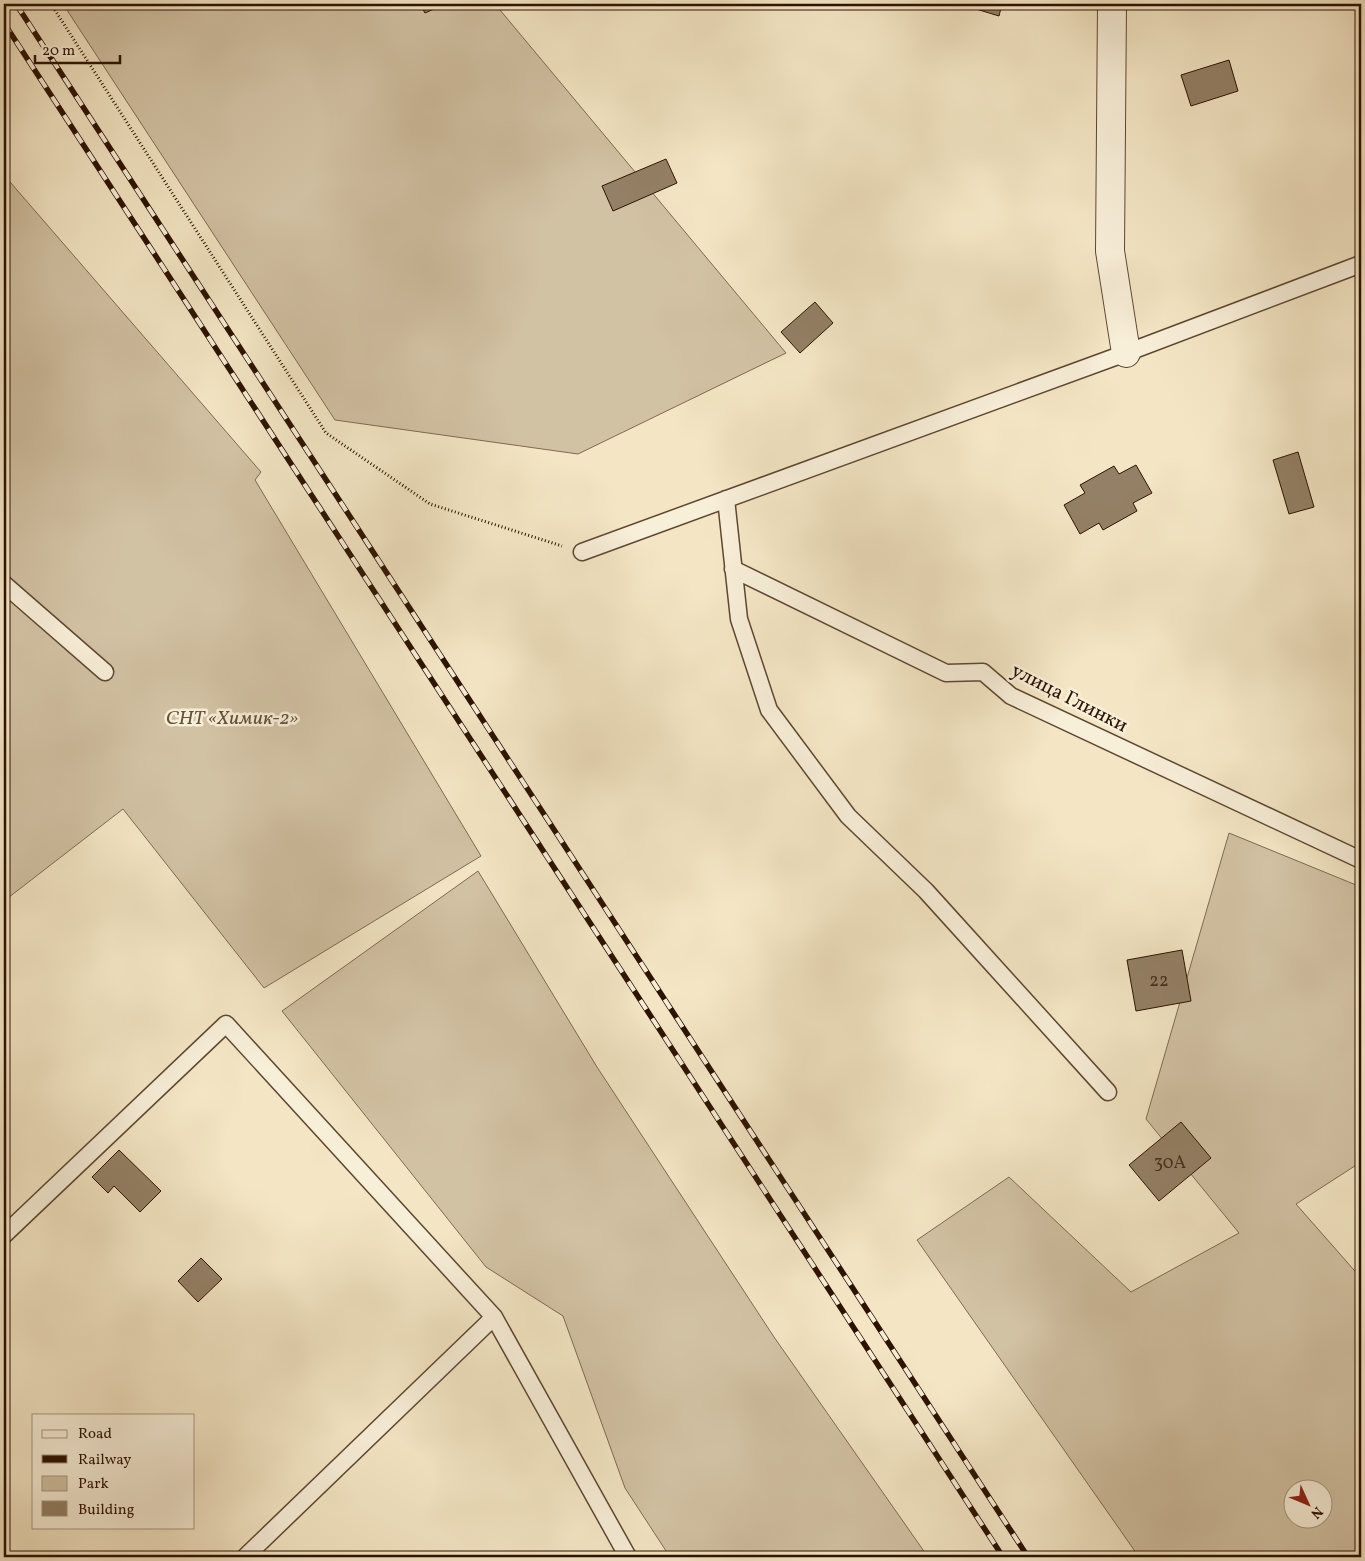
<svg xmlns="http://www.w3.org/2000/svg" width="1365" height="1561" font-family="Vollkorn,serif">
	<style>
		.green { fill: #d2c2a4; stroke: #7f6a52; fill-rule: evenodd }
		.building { fill: #948066; stroke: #2c1200 }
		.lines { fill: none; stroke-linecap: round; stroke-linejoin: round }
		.service-casing { stroke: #5e4731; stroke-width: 19 }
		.minor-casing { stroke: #5e4731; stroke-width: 30 }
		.path { stroke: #2c1200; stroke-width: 3; stroke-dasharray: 1 2.5; stroke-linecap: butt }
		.service { stroke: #f8efd9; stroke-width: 16 }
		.minor { stroke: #f8efd9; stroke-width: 28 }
		.rail-casing { stroke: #2c1200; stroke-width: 5.5 }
		.rail { stroke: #f8efd9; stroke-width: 4; stroke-dasharray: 11; stroke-linecap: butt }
		.labels { text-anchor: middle; stroke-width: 5; stroke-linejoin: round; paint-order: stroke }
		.number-label { font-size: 18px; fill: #462e1a }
		.street-label { font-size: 20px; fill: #2c1200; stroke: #f8efd9 }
		.park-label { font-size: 20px; font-style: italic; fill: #665039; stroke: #f8efd9 }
	</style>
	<rect width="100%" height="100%" fill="#f4e6c5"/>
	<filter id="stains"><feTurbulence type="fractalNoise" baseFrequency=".004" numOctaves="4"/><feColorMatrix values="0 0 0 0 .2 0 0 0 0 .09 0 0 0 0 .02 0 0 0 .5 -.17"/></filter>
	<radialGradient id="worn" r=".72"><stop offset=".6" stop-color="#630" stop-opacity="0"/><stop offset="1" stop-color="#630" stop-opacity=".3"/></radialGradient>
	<path class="green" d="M 63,4 L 495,4 L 786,353 L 578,454 L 335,420 Z
		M 4,175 L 261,472 L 255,480 L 481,856 L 264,988 L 123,809 L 4,901 Z
		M 1229,833 L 1361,887 L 1361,1162 L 1296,1204 L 1361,1278 L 1361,1557 L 1139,1557 L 917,1240 L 1009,1177 L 1131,1292 L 1239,1233 L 1146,1119 ZM 1292,1488 L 1322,1488 L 1322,1518 L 1292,1518 Z
		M 478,871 L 597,1067 L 774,1337 L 928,1557 L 670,1557 L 625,1488 L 563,1316 L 486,1267 L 282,1011 Z"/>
	<path class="building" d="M 420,4 L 445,4 L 425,13 Z
		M 977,4 L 1002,4 L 999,16 L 976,9 Z
		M 1229,60 L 1238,91 L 1191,106 L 1181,75 Z
		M 666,159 L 677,183 L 613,211 L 602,186 Z
		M 815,302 L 833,323 L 800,353 L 781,332 Z
		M 1298,452 L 1314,507 L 1289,514 L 1273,460 Z
		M 1136,465 L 1152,493 L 1133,503 L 1137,511 L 1103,530 L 1099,523 L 1080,534 L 1064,505 L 1085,493 L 1080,485 L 1114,466 L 1119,474 Z
		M 1182,950 L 1191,1001 L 1136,1011 L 1127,960 Z
		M 1181,1122 L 1211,1158 L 1159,1201 L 1129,1165 Z
		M 119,1150 L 161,1191 L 140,1212 L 114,1186 L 108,1193 L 92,1177 Z
		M 201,1258 L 222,1279 L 198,1302 L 178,1281 Z"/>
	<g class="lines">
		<defs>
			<path id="service" d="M 726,499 L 739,619 L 769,710 L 848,816 L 926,891 L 1108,1092
				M 582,552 L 1126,353 L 1361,264
				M 733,569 L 946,673 L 983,672 L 1011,696 L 1361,860
				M 4,584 L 105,672
				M 4,1235 L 226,1024 L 494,1317 L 628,1557
				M 245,1557 L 494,1317"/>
			<path id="minor" d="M 1112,4 L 1110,251 L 1126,353"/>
		</defs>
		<use href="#service" class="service-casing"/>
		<use href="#minor" class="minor-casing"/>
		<path class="path" d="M 51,4 L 326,433 L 430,504 L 562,546"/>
		<use href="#service" class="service"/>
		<use href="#minor" class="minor"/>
		<defs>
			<path id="rail" d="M 16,4 L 1028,1557
				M 4,23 L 1003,1557"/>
		</defs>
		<use href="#rail" class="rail-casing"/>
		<use href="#rail" class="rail"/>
	</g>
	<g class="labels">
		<g class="number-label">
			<text x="1159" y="986">22</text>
			<text x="1170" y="1168">30А</text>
		</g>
		<g class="street-label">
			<text transform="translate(1070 697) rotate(27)" y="7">улица Глинки</text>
		</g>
		<g class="park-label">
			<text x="232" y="724">СНТ «Химик-2»</text>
		</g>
	</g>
	<rect width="1365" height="1561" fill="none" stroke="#f4e6c5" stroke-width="20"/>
	<rect x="5" y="5" width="1355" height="1551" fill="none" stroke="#2c1200" stroke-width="2.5"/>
	<rect x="10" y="10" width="1345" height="1541" fill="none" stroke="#2c1200"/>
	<rect x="32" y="1414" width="162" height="115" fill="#f8efd9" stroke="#a69782"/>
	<rect x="42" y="1430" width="25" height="8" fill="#f8efd9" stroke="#a69782"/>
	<text x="78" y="1438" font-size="15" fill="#2c1200">Road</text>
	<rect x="42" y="1455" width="25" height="8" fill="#2c1200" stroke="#a69782"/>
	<text x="78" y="1464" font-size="15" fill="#2c1200">Railway</text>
	<rect x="42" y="1476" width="25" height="15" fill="#d2c2a4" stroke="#a69782"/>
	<text x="78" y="1488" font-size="15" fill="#2c1200">Park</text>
	<rect x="42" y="1501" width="25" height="15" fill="#948066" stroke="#a69782"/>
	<text x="78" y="1514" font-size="15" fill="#2c1200">Building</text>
	<g transform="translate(1308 1504) rotate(134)"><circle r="24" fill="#f8efd9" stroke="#a69782"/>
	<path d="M0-4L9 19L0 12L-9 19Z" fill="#8f2418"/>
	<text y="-8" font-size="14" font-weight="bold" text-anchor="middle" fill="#2c1200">N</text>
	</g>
	<path d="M35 55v8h85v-8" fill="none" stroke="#2c1200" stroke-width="2.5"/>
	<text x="42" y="55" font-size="15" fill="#2c1200" stroke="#f8efd9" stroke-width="4" paint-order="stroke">20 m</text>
	<rect width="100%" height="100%" filter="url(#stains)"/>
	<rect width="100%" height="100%" fill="url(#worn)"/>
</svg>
